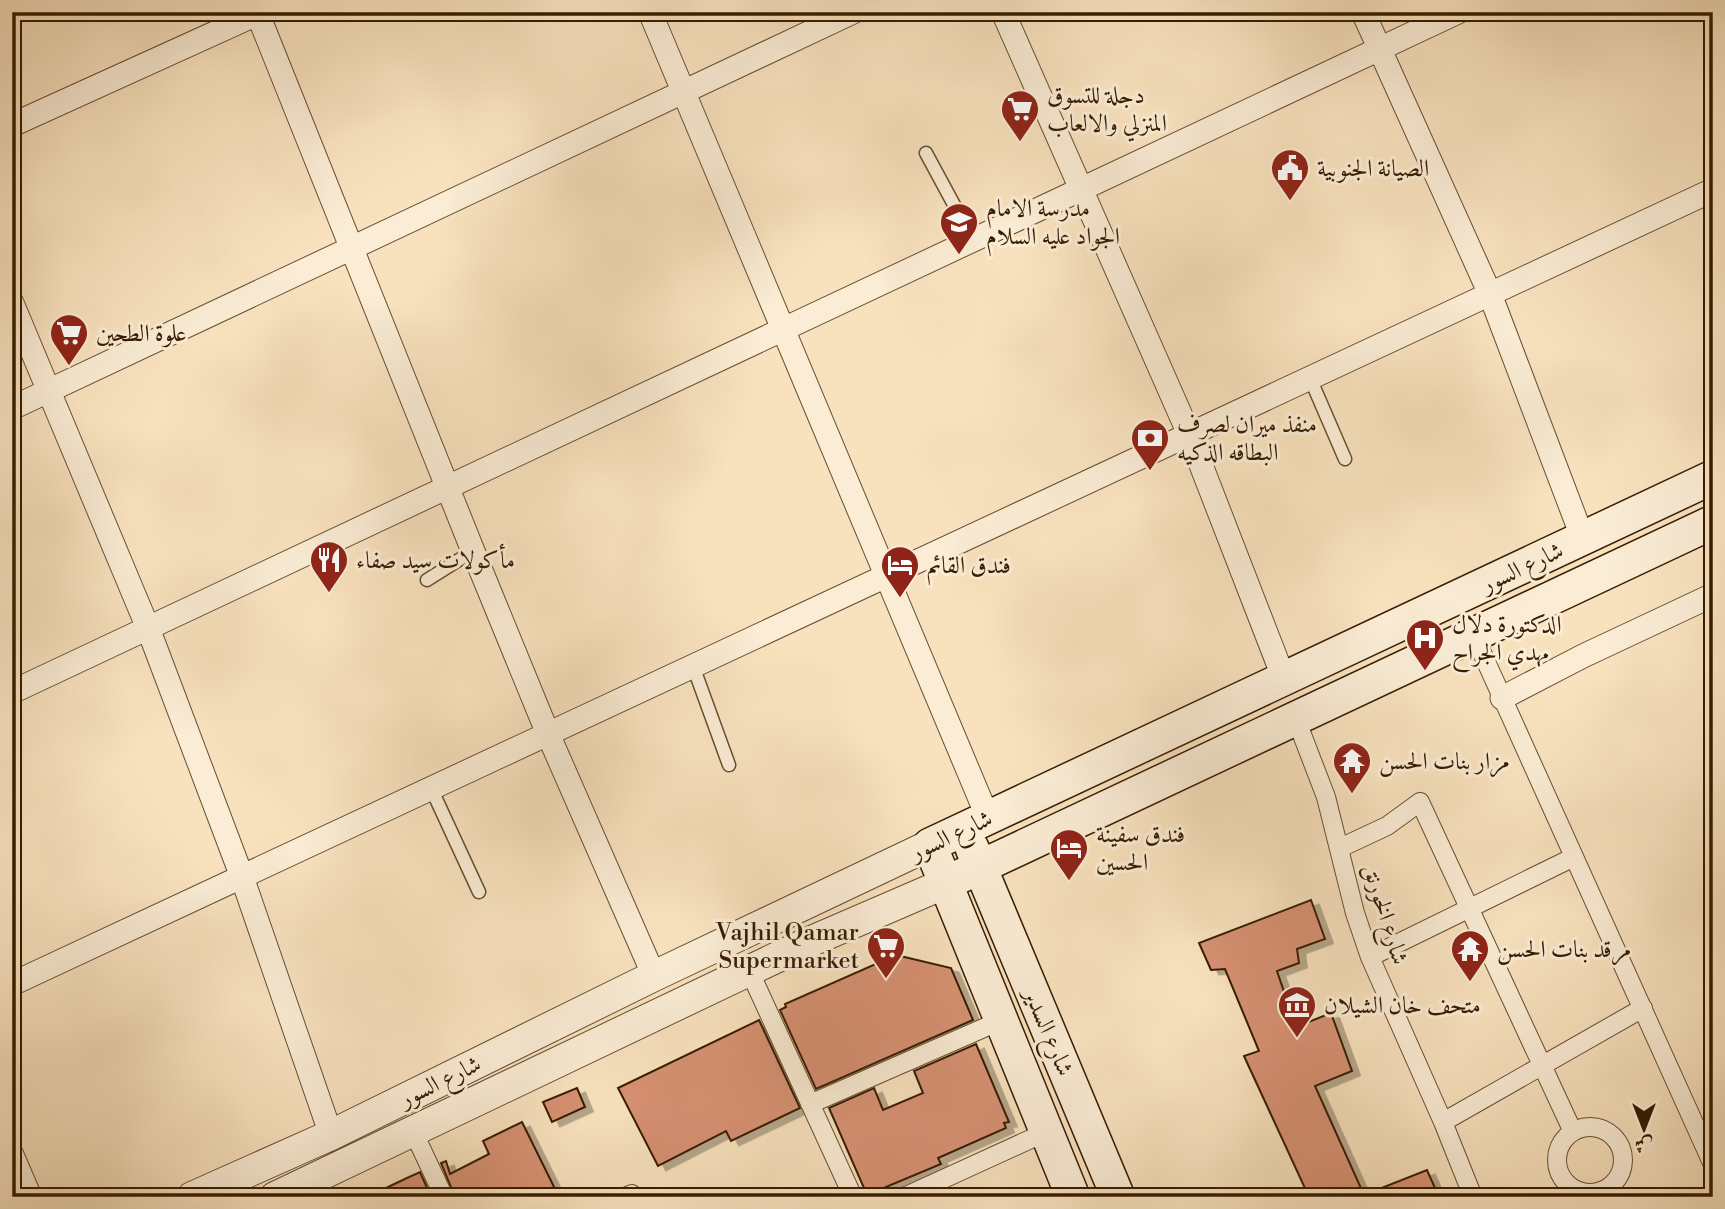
<svg xmlns="http://www.w3.org/2000/svg" width="1725" height="1209" font-family="'Libre Bodoni',Amiri,serif">
	<style>
		.building { fill: #d79173; stroke: #371c00; stroke-width: 2; filter: url(#shadow) }
		.lines { fill: none; stroke-linecap: round; stroke-linejoin: round }
		.service-casing { stroke: #674e30; stroke-width: 15 }
		.pedestrian-casing { stroke: #674e30; stroke-width: 20 }
		.minor-casing { stroke: #674e30; stroke-width: 25 }
		.tertiary-casing { stroke: #674e30; stroke-width: 32 }
		.secondary-casing { stroke: #371c00; stroke-width: 36 }
		.service { stroke: #faecd5; stroke-width: 12 }
		.pedestrian { stroke: #faecd5; stroke-width: 18 }
		.minor { stroke: #faecd5; stroke-width: 23 }
		.tertiary { stroke: #faecd5; stroke-width: 30 }
		.secondary { stroke: #faecd5; stroke-width: 33 }
		.labels { text-anchor: middle; stroke-width: 6; stroke-linejoin: round; paint-order: stroke }
		.poi-label { font-size: 24px; fill: #371c00; stroke: #faecd5; text-anchor: start }
		.street-label { font-size: 24px; fill: #371c00; stroke: #faecd5 }
	</style>
	<defs>
		<filter id="shadow"><feDropShadow dx="8" dy="4.5" stdDeviation="0" flood-color="#0004"/></filter>
	</defs>
	<rect width="100%" height="100%" fill="#f8e2be"/>
	<filter id="stains"><feTurbulence type="fractalNoise" baseFrequency=".00286" numOctaves="4"/><feColorMatrix values="0 0 0 0 .2 0 0 0 0 .09 0 0 0 0 .02 0 0 0 .5 -.17"/></filter>
	<radialGradient id="worn" r=".72"><stop offset=".6" stop-color="#630" stop-opacity="0"/><stop offset="1" stop-color="#630" stop-opacity=".3"/></radialGradient>
	<path class="building" d="M 1311,900 L 1325,939 L 1297,949 L 1299,963 L 1277,971 L 1296,1027 L 1331,1013 L 1352,1071 L 1315,1086 L 1364,1195 L 1427,1170 L 1439,1197 L 1309,1197 L 1244,1056 L 1259,1051 L 1225,969 L 1211,970 L 1199,943 Z
		M 896,955 L 951,968 L 973,1020 L 816,1089 L 780,1010 L 786,1007 L 785,1004 Z
		M 759,1020 L 800,1108 L 731,1141 L 726,1131 L 658,1166 L 618,1088 Z
		M 976,1044 L 1009,1122 L 1004,1123 L 1006,1128 L 938,1158 L 941,1164 L 867,1195 L 829,1108 L 874,1088 L 883,1110 L 923,1093 L 914,1071 Z
		M 577,1088 L 585,1107 L 552,1122 L 543,1102 Z
		M 522,1122 L 559,1197 L 455,1197 L 441,1163 L 446,1161 L 450,1174 L 489,1154 L 483,1141 Z
		M 420,1172 L 431,1197 L 367,1197 L 407,1178 Z"/>
	<g class="lines">
		<defs>
			<path id="service" d="M 926,153 L 973,240
				M 1310,378 L 1345,459
				M 427,580 L 473,551
				M 693,666 L 729,765
				M 431,788 L 479,892"/>
			<path id="pedestrian" d="M 1474,635 L 1713,1165
				M 1296,719 L 1326,797 L 1355,913 L 1370,957 L 1443,1122 L 1473,1197
				M 1340,848 L 1387,826 L 1420,802 L 1573,1132
				M 1370,957 L 1574,857
				M 749,970 L 853,1197
				M 810,1104 L 1002,1020
				M 1443,1122 L 1643,1008
				M1557 1160a33 33 0 1 1 66 0a33 33 0 1 1-66 0Z
				M 413,1131 L 444,1197
				M 625,1197 L 632,1194
				M 904,1197 L 1046,1132"/>
			<path id="minor" d="M 257,12 L 473,551 L 548,734 L 654,976
				M 650,12 L 988,818
				M 1003,12 L 1189,434 L 1284,679
				M 1363,12 L 1490,294 L 1583,539
				M 12,125 L 261,12
				M 12,303 L 148,628 L 242,877 L 331,1135
				M 12,408 L 853,12
				M 12,692 L 1458,12
				M 1502,698 L 1583,656 L 1713,595
				M 12,984 L 1713,190
				M 12,1155 L 30,1197"/>
			<path id="tertiary" d="M 192,1197 L 331,1135 L 654,976 L 930,845
				M 275,1197 L 807,943 L 946,883"/>
			<path id="secondary" d="M 972,848 L 1118,1197
				M 946,883 L 1713,522
				M 1073,1197 L 930,845 L 1713,477"/>
		</defs>
		<use href="#service" class="service-casing"/>
		<use href="#pedestrian" class="pedestrian-casing"/>
		<use href="#minor" class="minor-casing"/>
		<use href="#tertiary" class="tertiary-casing"/>
		<use href="#secondary" class="secondary-casing"/>
		<use href="#service" class="service"/>
		<use href="#pedestrian" class="pedestrian"/>
		<use href="#minor" class="minor"/>
		<use href="#tertiary" class="tertiary"/>
		<use href="#secondary" class="secondary"/>
	</g>
	<defs>
		<symbol id="supermarket-pin" viewBox="-11 -11 22 30"><path d="M0 17L-7.5 6A9.5 9.5 0 1 1 7.5 6Z" fill="#8f2418" stroke="#faecd5"/><path d="M-6-5.5h2.5l.6 2H6L4.5 2H-2.5L-4.4-4H-6ZM-1.5 3.2a1.3 1.3 0 1 0 .1 0ZM3 3.2a1.3 1.3 0 1 0 .1 0Z" fill="#fff"/></symbol>
		<symbol id="civic-pin" viewBox="-11 -11 22 30"><path d="M0 17L-7.5 6A9.5 9.5 0 1 1 7.5 6Z" fill="#8f2418" stroke="#faecd5"/><path d="M-.6-6.5H3V-4.5H.6V-3L4-1V1h2V6H-6V1h2V-1L-.6-3ZM-1.2 2.5V6h2.4V2.5Z" fill="#fff"/></symbol>
		<symbol id="school-pin" viewBox="-11 -11 22 30"><path d="M0 17L-7.5 6A9.5 9.5 0 1 1 7.5 6Z" fill="#8f2418" stroke="#faecd5"/><path d="M0-5L7-2L0 1L-7-2ZM-4 1L0 2.5L4 1V4Q0 6-4 4Z" fill="#fff"/></symbol>
		<symbol id="bank-pin" viewBox="-11 -11 22 30"><path d="M0 17L-7.5 6A9.5 9.5 0 1 1 7.5 6Z" fill="#8f2418" stroke="#faecd5"/><path d="M-6-4H6V4H-6ZM0-2.3a2.3 2.3 0 1 0 0 4.6a2.3 2.3 0 1 0 0-4.6Z" fill="#fff"/></symbol>
		<symbol id="restaurant-pin" viewBox="-11 -11 22 30"><path d="M0 17L-7.5 6A9.5 9.5 0 1 1 7.5 6Z" fill="#8f2418" stroke="#faecd5"/><path d="M-5-6h1v4h1v-4h1v4h1v-4h1v5L-1.5 .5V6h-2V.5L-5-1ZM5-6V6H3V1.5H1.5Q1.5-4 5-6Z" fill="#fff"/></symbol>
		<symbol id="hotel-pin" viewBox="-11 -11 22 30"><path d="M0 17L-7.5 6A9.5 9.5 0 1 1 7.5 6Z" fill="#8f2418" stroke="#faecd5"/><path d="M-6-4.5h1.5V1H6V5H4.5V3h-9V5H-6ZM-4 0a1.8 1.8 0 1 1 3.6 0ZM.5 0V-2.5h3Q6-2.5 6 0Z" fill="#fff"/></symbol>
		<symbol id="hospital-pin" viewBox="-11 -11 22 30"><path d="M0 17L-7.5 6A9.5 9.5 0 1 1 7.5 6Z" fill="#8f2418" stroke="#faecd5"/><path d="M-5-5h3v3.5h4V-5h3V5h-3V1.5h-4V5h-3Z" fill="#fff"/></symbol>
		<symbol id="temple-pin" viewBox="-11 -11 22 30"><path d="M0 17L-7.5 6A9.5 9.5 0 1 1 7.5 6Z" fill="#8f2418" stroke="#faecd5"/><path d="M0-6L5-2H3V0L6.5 2.5H4V6H1.5V3h-3V6H-4V2.5H-6.5L-3 0V-2H-5Z" fill="#fff"/></symbol>
		<symbol id="museum-pin" viewBox="-11 -11 22 30"><path d="M0 17L-7.5 6A9.5 9.5 0 1 1 7.5 6Z" fill="#8f2418" stroke="#faecd5"/><path d="M0-6L6-3V-2H-6V-3ZM-5-1h2V3h-2ZM-1-1h2V3h-2ZM3-1h2V3H3ZM-6 4H6V6H-6Z" fill="#fff"/></symbol>
	</defs>
	<g fill-rule="evenodd">
		<use href="#supermarket-pin" x="998" y="87" width="44" height="60"/>
		<use href="#civic-pin" x="1268" y="146" width="44" height="60"/>
		<use href="#school-pin" x="937" y="200" width="44" height="60"/>
		<use href="#supermarket-pin" x="47" y="311" width="44" height="60"/>
		<use href="#bank-pin" x="1128" y="416" width="44" height="60"/>
		<use href="#restaurant-pin" x="307" y="538" width="44" height="60"/>
		<use href="#hotel-pin" x="878" y="543" width="44" height="60"/>
		<use href="#hospital-pin" x="1403" y="616" width="44" height="60"/>
		<use href="#temple-pin" x="1330" y="739" width="44" height="60"/>
		<use href="#hotel-pin" x="1047" y="826" width="44" height="60"/>
		<use href="#supermarket-pin" x="864" y="924" width="44" height="60"/>
		<use href="#temple-pin" x="1448" y="927" width="44" height="60"/>
		<use href="#museum-pin" x="1275" y="983" width="44" height="60"/>
	</g>
	<g class="labels">
		<g class="poi-label">
			<text x="1047" y="103">دجلة للتسوق<tspan x="1047" dy="28">المنزلي والالعاب</tspan></text>
			<text x="1317" y="176">الصيانة الجنوبية</text>
			<text x="986" y="216">مدرسة الامام<tspan x="986" dy="28">الجواد عليه السلام</tspan></text>
			<text x="96" y="341">علوة الطحين</text>
			<text x="1177" y="432">منفذ ميران لصرف<tspan x="1177" dy="28">البطاقه الذكيه</tspan></text>
			<text x="356" y="568">مأكولات سيد صفاء</text>
			<text x="927" y="573">فندق القائم</text>
			<text x="1452" y="632">الدكتورة دلال<tspan x="1452" dy="28">مهدي الجراح</tspan></text>
			<text x="1379" y="769">مزار بنات الحسن</text>
			<text x="1096" y="842">فندق سفينة<tspan x="1096" dy="28">الحسين</tspan></text>
			<text x="859" y="940" text-anchor="end">Vajhil Qamar<tspan x="859" dy="28">Supermarket</tspan></text>
			<text x="1497" y="957">مرقد بنات الحسن</text>
			<text x="1324" y="1013">متحف خان الشيلان</text>
		</g>
		<g class="street-label">
			<text transform="translate(1522 567) rotate(-25)" y="8">شارع السور</text>
			<text transform="translate(951 835) rotate(-25)" y="8">شارع السور</text>
			<text transform="translate(1386 914) rotate(73)" y="8">شارع الخورنق</text>
			<text transform="translate(1049 1032) rotate(67)" y="8">شارع السدير</text>
			<text transform="translate(440 1081) rotate(-26)" y="8">شارع السور</text>
		</g>
	</g>
	<rect width="1725" height="1209" fill="none" stroke="#f8e2be" stroke-width="42"/>
	<rect x="14" y="14" width="1697" height="1181" fill="none" stroke="#371c00" stroke-width="3.5"/>
	<rect x="21" y="21" width="1683" height="1167" fill="none" stroke="#371c00" stroke-width="2"/>
	<g transform="translate(1644 1129) rotate(180)" stroke="#faecd5" stroke-width="5" paint-order="stroke">
	<path d="M0-5L12 26L0 18L-12 26Z" fill="#371c00"/>
	<text y="-10" font-size="19" font-weight="bold" text-anchor="middle" fill="#371c00">ش</text>
	</g>
	<rect width="100%" height="100%" filter="url(#stains)"/>
	<rect width="100%" height="100%" fill="url(#worn)"/>
</svg>
